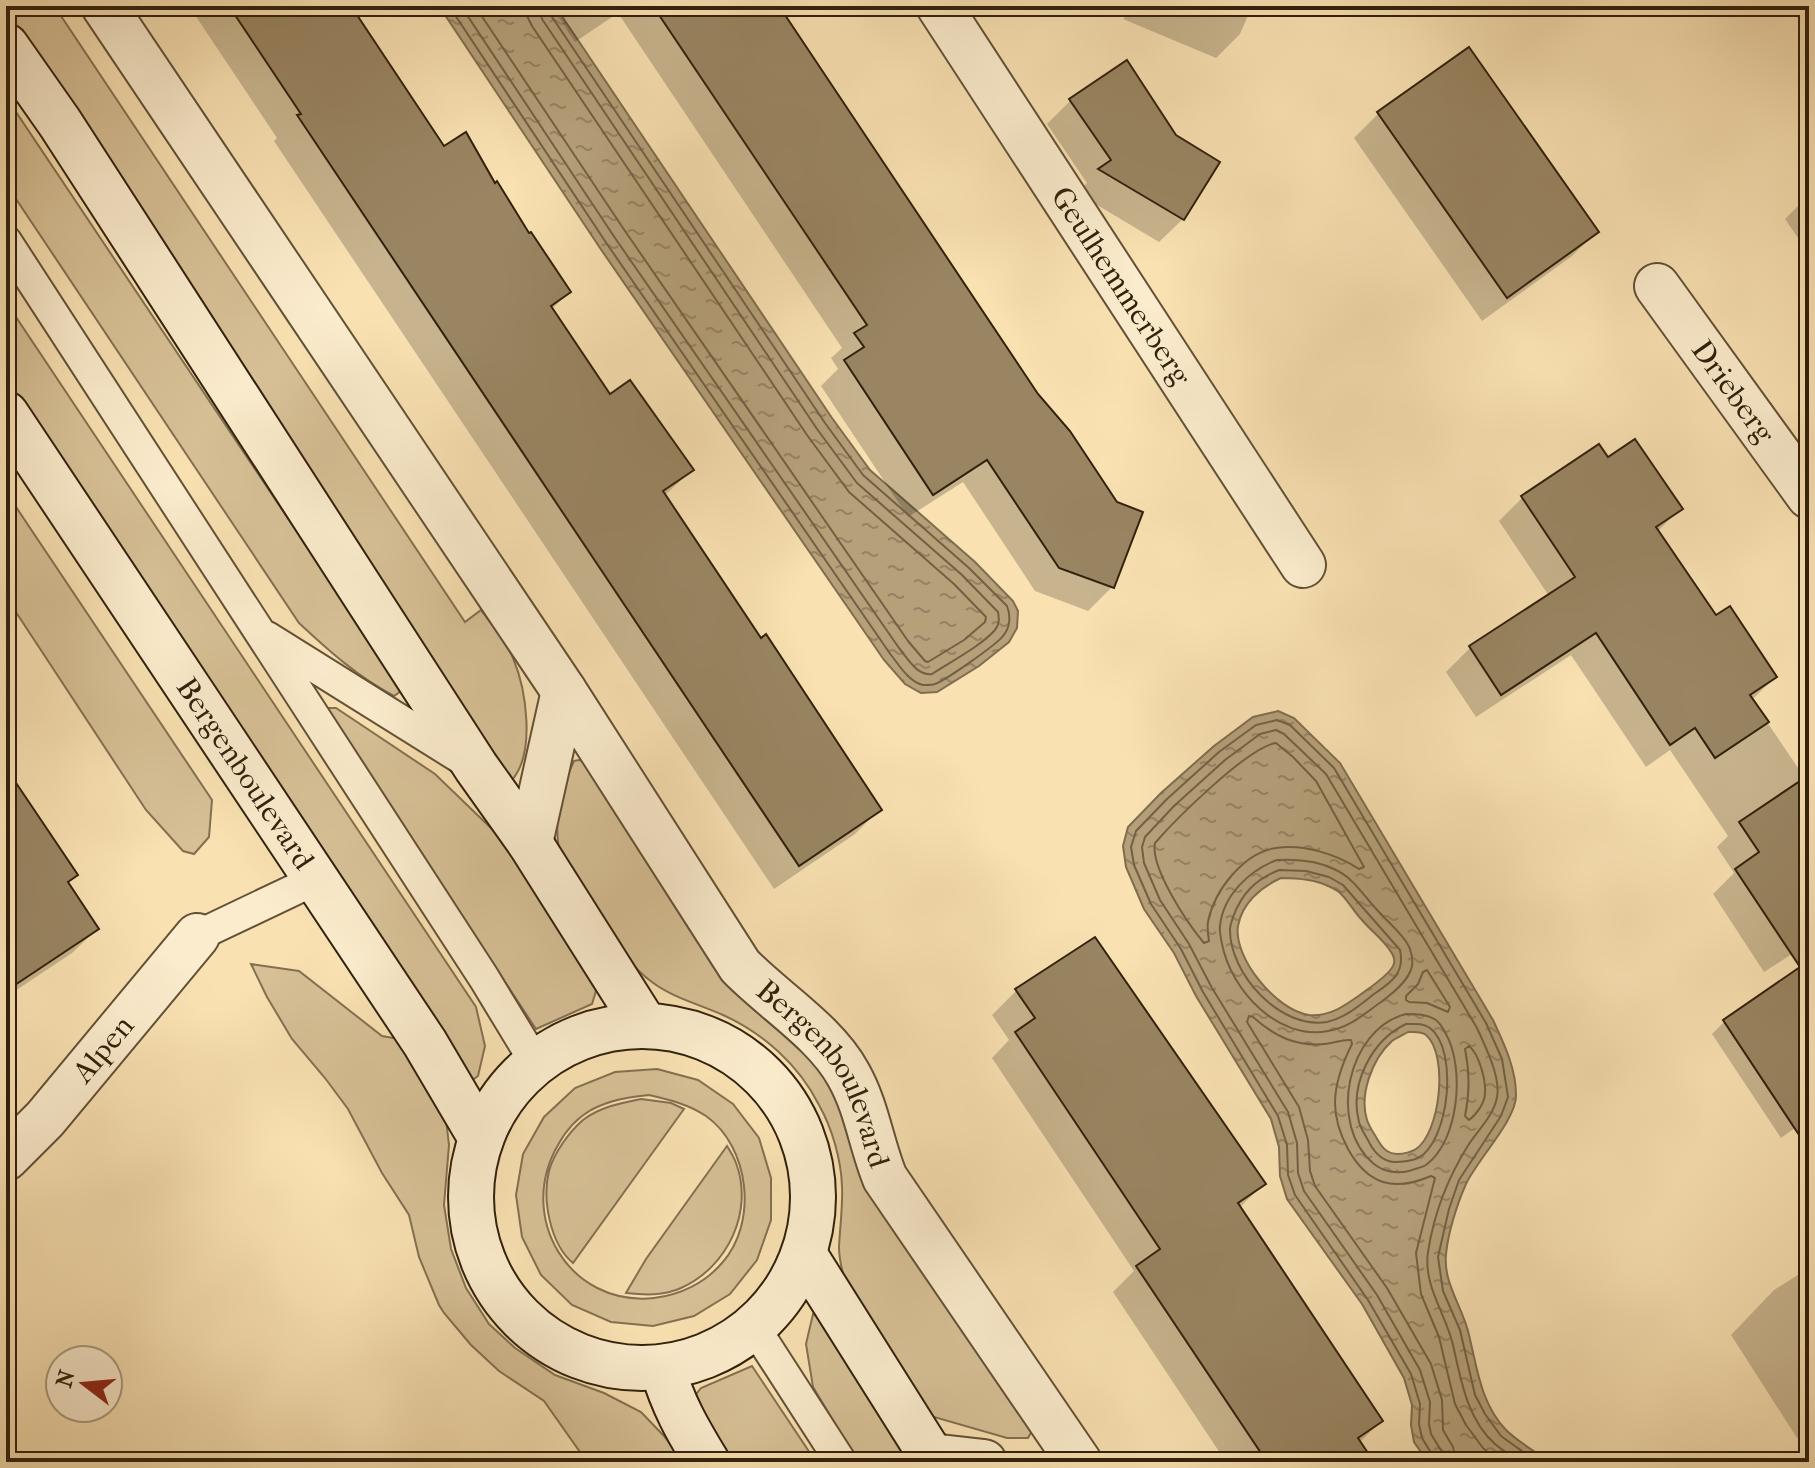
<svg xmlns="http://www.w3.org/2000/svg" width="1815" height="1468" font-family="'IM FELL French Canon',serif">
	<style>
		.grass { fill: #d7c096; stroke: #847051; stroke-width: 2; fill-rule: evenodd }
		.water { fill: url(#water-ripples); stroke: #806d4e; stroke-width: 2; fill-rule: evenodd }
		.shadow { fill: #0003 }
		.lines { fill: none; stroke-linecap: round; stroke-linejoin: round }
		.shore { stroke: #736043; stroke-width: 2 }
		.building { fill: #998562; stroke: #31210c; stroke-width: 2 }
		.service-casing { stroke: #635136; stroke-width: 34 }
		.minor-casing { stroke: #635136; stroke-width: 48 }
		.secondary-casing { stroke: #31210c; stroke-width: 48 }
		.service { stroke: #fbeccd; stroke-width: 30 }
		.minor { stroke: #fbeccd; stroke-width: 44 }
		.secondary { stroke: #fbeccd; stroke-width: 44 }
		.labels { text-anchor: middle; stroke-width: 7; stroke-linejoin: round; paint-order: stroke }
		.street-label { font-size: 30px; fill: #31210c; stroke: #fbeccd }
	</style>
	<defs>
		<pattern id="water-ripples" width="26" height="14" patternUnits="userSpaceOnUse" patternTransform="scale(2)"><rect width="26" height="14" fill="#b5a07a"/><path d="M2 4q2-2 4 0t4 0M15 11q2-2 4 0t4 0" fill="none" stroke="#948262"/></pattern>
	</defs>
	<rect width="100%" height="100%" fill="#f9e1b2"/>
	<filter id="stains"><feTurbulence type="fractalNoise" baseFrequency=".0025" numOctaves="4"/><feColorMatrix values="0 0 0 0 .2 0 0 0 0 .09 0 0 0 0 .02 0 0 0 .5 -.17"/></filter>
	<radialGradient id="worn" r=".72"><stop offset=".6" stop-color="#630" stop-opacity="0"/><stop offset="1" stop-color="#630" stop-opacity=".3"/></radialGradient>
	<path class="grass" d="M 6,6 L 51,6 L 55,12 L 57,10 L 465,622 L 481,610 C 492,625 506,641 513,658 C 526,689 536,752 512,780 L 509,780 L 6,32 Z
		M 6,97 L 374,647 L 401,691 L 394,696 C 358,677 329,651 299,623 L 6,184 Z
		M 6,302 L 476,1007 L 485,1046 L 478,1076 L 471,1081 L 6,386 Z
		M 6,492 L 212,800 L 209,837 L 194,854 L 183,851 L 146,810 L 6,597 Z
		M 329,708 L 336,708 L 435,774 L 495,832 L 578,952 L 595,972 L 596,991 L 592,1004 L 536,1029 L 327,713 Z
		M 579,760 L 583,761 L 787,1032 L 825,1076 L 1032,1431 L 1028,1438 L 1007,1438 L 927,1415 L 847,1288 C 843,1275 839,1261 839,1247 C 840,1226 843,1206 842,1186 C 841,1159 832,1128 819,1105 C 799,1065 763,1033 723,1015 C 699,1004 673,998 652,982 C 630,966 616,944 601,922 C 591,907 570,883 564,867 C 551,832 558,794 574,761 Z
		M 251,964 L 299,971 L 382,1036 L 399,1039 L 445,1111 L 449,1145 L 444,1205 L 451,1249 L 466,1288 L 489,1324 L 515,1348 L 555,1375 L 604,1393 L 641,1412 L 664,1436 L 683,1462 L 587,1462 L 544,1401 L 499,1371 L 471,1345 L 444,1313 L 439,1305 L 419,1257 L 409,1215 L 382,1173 L 348,1109 L 325,1078 L 292,1039 L 267,997 Z
		M 657,1069 L 698,1080 L 733,1104 L 759,1138 L 771,1178 L 771,1220 L 757,1260 L 730,1294 L 694,1316 L 653,1326 L 611,1322 L 572,1305 L 541,1275 L 522,1237 L 516,1195 L 523,1154 L 544,1117 L 575,1088 L 615,1072 ZM 649,1095 C 670,1100 688,1104 706,1116 C 750,1147 758,1223 722,1263 C 705,1283 680,1295 654,1298 C 569,1307 516,1217 558,1145 C 565,1132 577,1118 591,1110 C 610,1100 628,1097 649,1095 Z
		M 641,1099 L 671,1103 L 684,1109 L 573,1263 C 550,1244 542,1199 549,1171 C 554,1153 569,1132 583,1120 C 600,1107 621,1103 641,1099 Z
		M 727,1146 C 730,1151 734,1157 736,1163 C 754,1211 728,1267 681,1288 C 664,1296 644,1295 626,1293 L 646,1259 Z
		M 813,1314 L 822,1319 L 914,1462 L 858,1462 L 813,1387 L 806,1344 Z
		M 752,1366 L 816,1462 L 725,1462 L 694,1397 L 701,1388 Z"/>
	<path class="water" d="M 439,6 L 555,6 L 832,418 L 870,470 L 975,562 L 1013,601 L 1018,611 L 1017,628 L 1009,642 L 979,666 L 937,692 L 921,693 L 905,684 L 884,660 L 600,248 Z
		M 1278,711 L 1294,718 L 1340,763 L 1493,1020 C 1504,1044 1516,1068 1516,1095 C 1517,1119 1477,1160 1466,1184 C 1457,1204 1448,1233 1446,1254 C 1443,1284 1463,1307 1469,1335 C 1477,1368 1481,1404 1506,1430 C 1518,1442 1536,1452 1550,1462 L 1428,1462 L 1414,1442 L 1411,1425 L 1412,1405 L 1404,1378 L 1362,1304 L 1287,1199 L 1280,1176 L 1279,1147 L 1271,1119 L 1196,996 L 1174,953 L 1144,909 L 1126,867 L 1123,846 L 1128,827 L 1161,793 L 1214,746 L 1253,717 ZM 1281,878 C 1297,878 1314,879 1328,886 C 1329,886 1338,891 1339,892 C 1348,900 1354,912 1362,920 C 1371,931 1384,940 1391,952 C 1393,954 1395,960 1394,963 C 1393,972 1371,987 1364,992 C 1347,1004 1331,1017 1309,1015 C 1277,1011 1233,958 1238,926 C 1242,903 1261,887 1281,878 ZM 1408,1032 C 1414,1032 1421,1031 1426,1035 C 1449,1055 1440,1133 1416,1149 C 1412,1152 1403,1154 1398,1154 C 1386,1154 1381,1146 1376,1137 C 1373,1132 1369,1126 1367,1120 C 1359,1095 1372,1059 1392,1041 C 1396,1038 1403,1035 1408,1032 Z"/>
	<path class="shadow" d="M 189,6 L 348,6 L 443,149 L 495,186 L 569,292 L 551,310 L 609,397 L 692,470 L 664,496 L 761,640 L 879,810 L 855,834 L 774,889 L 274,141 L 277,138 Z
		M 551,6 L 776,6 L 1112,587 L 1088,611 L 1035,591 L 963,482 L 908,517 L 821,386 L 838,369 L 831,358 L 842,348 L 618,13 L 575,42 Z
		M 1133,6 L 1252,6 L 1240,34 L 1216,58 L 1123,19 L 1135,8 Z
		M 1469,50 L 1596,232 L 1572,256 L 1482,321 L 1354,138 L 1378,114 Z
		M 1071,100 L 1183,219 L 1159,242 L 1077,193 L 1087,183 L 1047,124 Z
		M 1809,181 L 1809,254 L 1785,219 L 1809,195 L 1803,187 Z
		M 1607,460 L 1680,509 L 1657,532 L 1716,618 L 1775,677 L 1752,700 L 1809,784 L 1809,943 L 1764,972 L 1713,894 L 1734,873 L 1717,847 L 1728,836 L 1670,750 L 1646,767 L 1571,655 L 1476,717 L 1446,672 L 1470,648 L 1549,596 L 1499,521 L 1522,498 Z
		M 6,771 L 66,883 L 97,929 L 72,953 L 6,997 Z
		M 1800,970 L 1809,982 L 1809,1118 L 1781,1138 L 1712,1034 L 1724,1022 Z
		M 1017,990 L 1264,1184 L 1239,1208 L 1381,1421 L 1359,1443 L 1372,1462 L 1226,1462 L 1113,1292 L 1134,1271 L 992,1058 L 1009,1040 L 992,1015 Z
		M 1809,1268 L 1809,1433 L 1797,1438 L 1731,1335 L 1774,1290 Z"/>
	<g class="lines">
		<path class="shore" d="M 449,6 L 607,244 L 891,655 C 899,665 909,682 923,685 C 924,685 934,685 935,684 C 946,680 996,645 1003,636 C 1010,628 1011,616 1007,606 L 969,568 L 863,475 L 825,423 L 550,14 L 549,6
			M 461,6 L 615,238 L 899,648 C 908,659 917,676 932,674 C 950,662 981,646 995,630 C 1000,624 999,618 998,612 L 962,575 L 857,483 L 817,429 L 542,19 L 539,6
			M 475,6 L 625,231 L 908,641 L 925,661 L 928,662 L 964,640 L 985,622 L 986,617 L 954,584 L 849,492 L 807,435 L 532,26 L 527,16 L 527,6
			M 1276,743 L 1293,757 L 1316,781 L 1364,867 L 1359,869 C 1336,854 1304,844 1276,848 C 1243,853 1214,891 1208,922 C 1207,929 1208,935 1209,941 L 1204,943 C 1188,924 1150,868 1155,843 C 1175,820 1248,747 1276,743 Z
			M 1277,860 C 1296,859 1319,861 1336,870 C 1355,879 1364,897 1379,912 C 1388,922 1400,932 1407,943 C 1411,949 1413,959 1412,966 C 1409,981 1392,994 1381,1002 C 1364,1014 1349,1028 1328,1031 C 1278,1041 1231,990 1222,944 C 1221,938 1219,931 1220,926 C 1223,895 1250,870 1277,860 Z
			M 1279,870 L 1306,871 L 1329,877 L 1343,885 L 1400,950 C 1405,973 1392,982 1374,994 C 1360,1005 1345,1018 1327,1022 C 1280,1030 1229,973 1230,929 C 1230,925 1232,921 1233,917 C 1242,893 1255,880 1279,870 Z
			M 1427,970 L 1450,1007 L 1448,1012 L 1427,1003 L 1409,1002 L 1406,1000 L 1406,996 L 1418,984 L 1423,972 Z
			M 1406,1014 C 1417,1014 1426,1014 1436,1020 C 1441,1024 1443,1029 1446,1034 C 1465,1068 1459,1141 1426,1165 C 1421,1168 1414,1169 1409,1171 C 1396,1174 1384,1172 1374,1164 C 1327,1125 1347,1029 1406,1014 Z
			M 1406,1024 C 1415,1024 1423,1023 1430,1028 C 1459,1050 1449,1142 1418,1158 C 1411,1161 1401,1162 1394,1162 C 1383,1161 1375,1153 1370,1144 C 1367,1137 1361,1130 1359,1122 C 1349,1084 1372,1040 1406,1024 Z
			M 1469,1046 C 1479,1054 1486,1080 1485,1093 C 1485,1103 1476,1115 1469,1120 L 1465,1116 C 1470,1093 1470,1073 1465,1049 Z
			M 1434,1462 L 1433,1456 L 1422,1438 L 1419,1424 L 1420,1404 L 1411,1374 L 1368,1300 L 1295,1195 L 1288,1175 L 1287,1145 L 1278,1116 L 1203,992 L 1181,949 L 1151,904 L 1134,865 L 1131,847 L 1136,831 L 1167,799 L 1219,752 L 1256,725 L 1277,720 L 1290,725 L 1334,768 L 1486,1023 L 1502,1059 L 1508,1097 L 1501,1116 L 1459,1180 L 1449,1209 L 1438,1257 L 1443,1291 L 1460,1330 L 1475,1395 L 1485,1414 L 1501,1436 L 1537,1462
			M 1444,1462 L 1442,1452 L 1431,1434 L 1429,1424 L 1430,1402 L 1420,1370 L 1377,1295 L 1304,1191 L 1298,1173 L 1297,1143 L 1288,1112 L 1212,988 L 1189,944 L 1160,900 L 1144,863 L 1142,847 L 1145,837 L 1174,806 L 1225,760 L 1260,734 L 1276,730 L 1284,734 L 1326,774 L 1477,1028 C 1485,1046 1501,1077 1497,1097 C 1494,1115 1478,1130 1469,1144 C 1448,1177 1434,1213 1428,1252 C 1423,1286 1446,1314 1453,1345 C 1461,1380 1467,1419 1495,1444 C 1503,1451 1512,1456 1520,1462
			M 1456,1462 L 1453,1447 L 1443,1430 L 1442,1400 L 1431,1364 L 1387,1288 L 1315,1186 L 1310,1171 L 1308,1140 L 1299,1107 L 1247,1022 L 1249,1016 L 1253,1017 C 1274,1036 1296,1047 1325,1044 C 1334,1043 1343,1039 1351,1040 L 1352,1044 C 1343,1062 1335,1082 1335,1103 C 1335,1120 1340,1134 1348,1149 C 1368,1185 1394,1192 1431,1176 L 1435,1178 L 1416,1253 L 1421,1294 L 1439,1337 L 1455,1404 L 1466,1425 L 1483,1448 L 1499,1462"/>
	</g>
	<path class="building" d="M 229,6 L 351,6 L 444,146 L 466,132 L 495,183 L 497,181 L 529,233 L 531,232 L 571,292 L 551,306 L 610,394 L 630,380 L 694,470 L 663,491 L 761,638 L 766,634 L 882,810 L 799,866 L 297,115 L 301,114 Z
		M 653,6 L 779,6 L 1038,394 L 1070,431 L 1117,502 L 1143,512 L 1114,588 L 1059,568 L 987,460 L 933,495 L 844,360 L 864,347 L 854,333 L 867,325 Z
		M 1469,47 L 1599,232 L 1507,298 L 1377,112 Z
		M 1127,60 L 1176,135 L 1220,162 L 1184,220 L 1098,169 L 1111,160 L 1069,99 Z
		M 1635,439 L 1683,509 L 1656,527 L 1716,615 L 1730,606 L 1777,677 L 1750,695 L 1769,722 L 1715,758 L 1695,728 L 1670,745 L 1596,633 L 1501,695 L 1469,646 L 1575,577 L 1521,496 L 1599,444 L 1608,457 Z
		M 6,768 L 78,875 L 68,882 L 99,929 L 6,991 Z
		M 1809,775 L 1809,1150 L 1723,1020 L 1800,967 L 1735,869 L 1759,852 L 1739,822 Z
		M 1095,937 L 1266,1184 L 1238,1203 L 1383,1421 L 1358,1438 L 1374,1462 L 1267,1462 L 1136,1266 L 1160,1249 L 1015,1032 L 1035,1018 L 1015,989 Z"/>
	<g class="lines">
		<defs>
			<path id="service" d="M 6,241 L 484,978 L 535,1062
				M 267,637 L 467,762
				M 197,936 L 317,879
				M 754,1327 L 841,1462"/>
			<g id="minor">
				<path id="s1" d="M 104,6 L 564,691 L 740,966 C 774,1001 825,1032 848,1074 C 867,1107 871,1144 885,1178 L 1079,1462"/>
				<path id="s2" d="M 939,6 L 1303,565"/>
				<path id="s3" d="M 1657,286 L 1809,496"/>
				<path d="M 530,843 L 564,691"/>
				<path id="s4" d="M 6,1158 L 45,1119 L 197,936"/>
				<path d="M 931,1456 L 984,1462"/>
			</g>
			<g id="secondary">
				<path d="M 6,46 L 60,123 L 476,767 L 530,843 L 645,1025"/>
				<path id="s5" d="M 6,414 L 425,1043 L 481,1138"/>
				<circle cx="642" cy="1197" r="171"/>
				<path d="M 804,1254 L 935,1462"/>
				<path d="M 662,1367 C 673,1405 687,1429 707,1462"/>
			</g>
		</defs>
		<use href="#service" class="service-casing"/>
		<use href="#minor" class="minor-casing"/>
		<use href="#secondary" class="secondary-casing"/>
		<use href="#service" class="service"/>
		<use href="#minor" class="minor"/>
		<use href="#secondary" class="secondary"/>
	</g>
	<g class="labels">
		<g class="street-label">
			<text dy="10" stroke="none"><textPath href="#s2" startOffset="334">Geulhemmerberg</textPath></text>
			<text dy="10" stroke="none"><textPath href="#s3" startOffset="130">Drieberg</textPath></text>
			<text dy="10" stroke="none"><textPath href="#s5" startOffset="432">Bergenboulevard</textPath></text>
			<text dy="10" stroke="none"><textPath href="#s4" startOffset="146">Alpen</textPath></text>
			<text dy="10" stroke="none"><textPath href="#s1" startOffset="1292">Bergenboulevard</textPath></text>
		</g>
	</g>
	<rect width="1815" height="1468" fill="none" stroke="#f9e1b2" stroke-width="32"/>
	<rect x="8" y="8" width="1799" height="1452" fill="none" stroke="#31210c" stroke-width="4"/>
	<rect x="16" y="16" width="1783" height="1436" fill="none" stroke="#31210c" stroke-width="2"/>
	<g transform="translate(84 1384) rotate(286)"><circle r="38" fill="#fbeccd" stroke="#aa9b80" stroke-width="2"/>
	<path d="M0-6L14 30L0 20L-14 30Z" fill="#8f2418"/>
	<text y="-12" font-size="22" font-weight="bold" text-anchor="middle" fill="#31210c">N</text>
	</g>
	<rect width="100%" height="100%" filter="url(#stains)"/>
	<rect width="100%" height="100%" fill="url(#worn)"/>
</svg>
